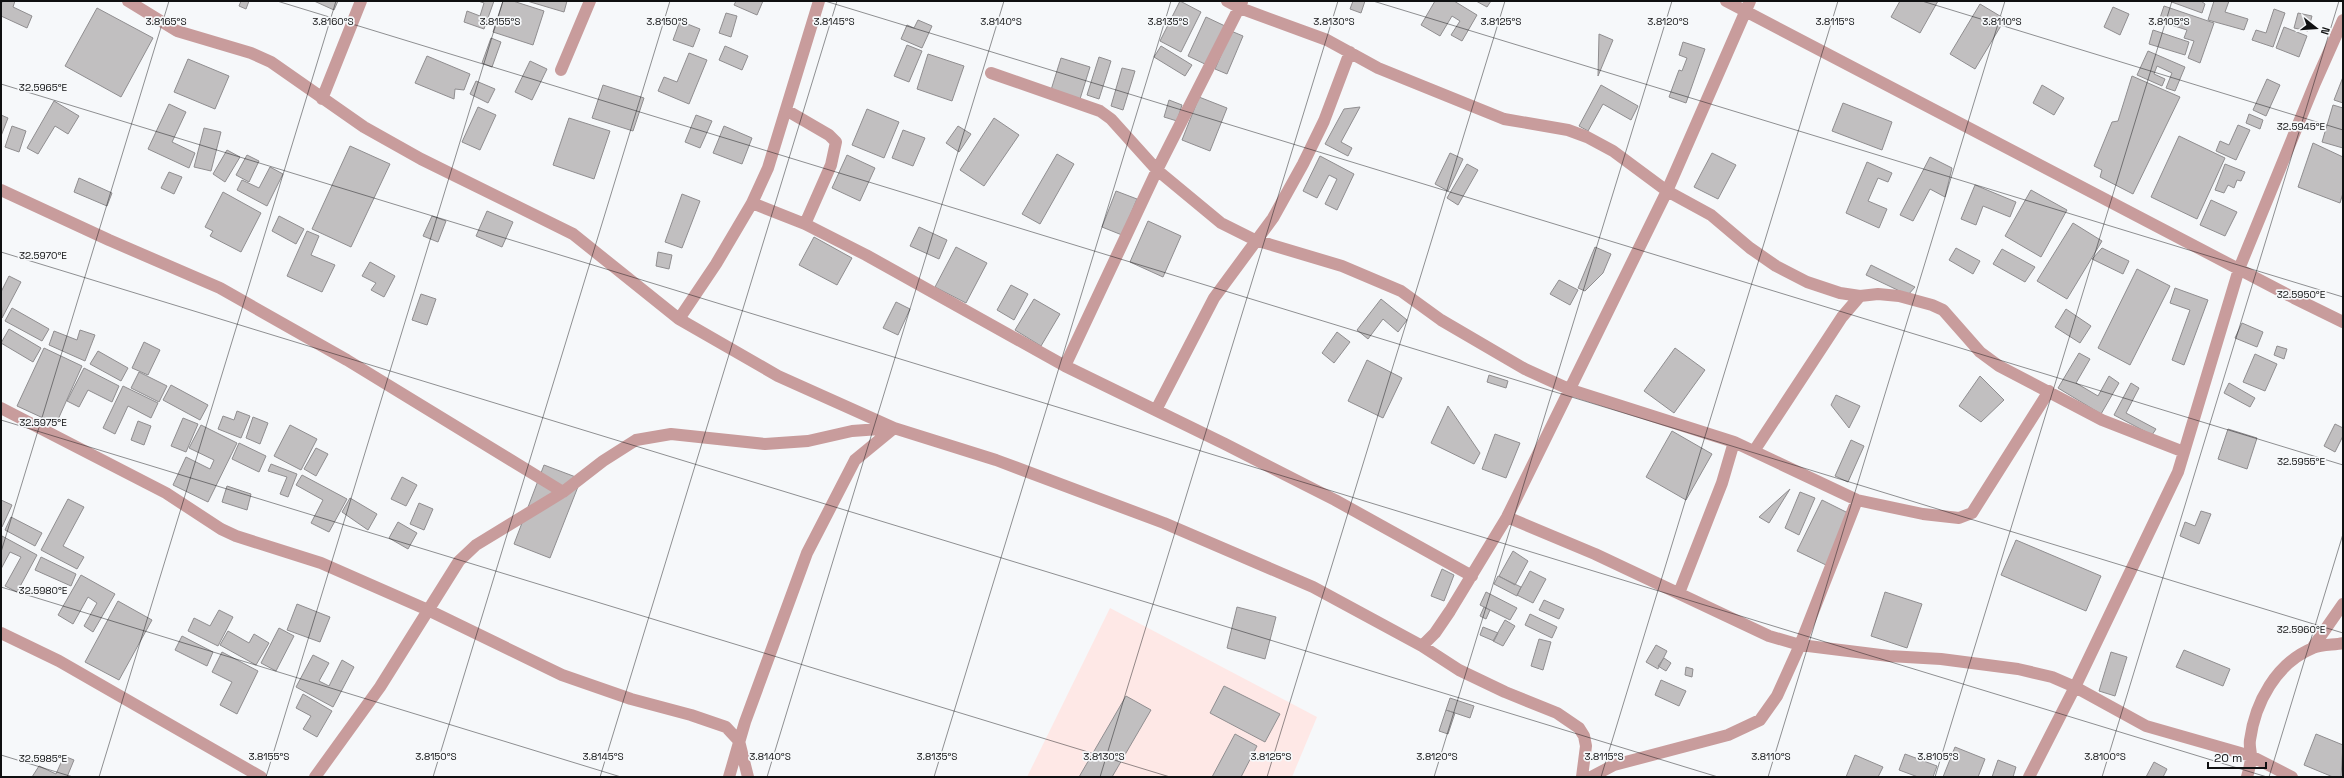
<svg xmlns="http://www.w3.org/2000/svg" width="2344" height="778" font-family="'Space Grotesk',sans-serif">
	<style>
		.education { fill: #fee8e6 }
		.building { fill: #c1bfc0; stroke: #908e90 }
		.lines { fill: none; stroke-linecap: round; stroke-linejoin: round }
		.street { stroke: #c89c9c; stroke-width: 12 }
		.ticks { fill: none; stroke: #0f1011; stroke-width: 1; stroke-opacity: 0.45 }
		.ticks-label { font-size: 10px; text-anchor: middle; fill: #0f1011; stroke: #f6f8fa; stroke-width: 3.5; stroke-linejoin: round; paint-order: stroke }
	</style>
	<rect width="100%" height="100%" fill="#f6f8fa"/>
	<path class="education" d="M 1110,608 L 1317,717 L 1292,777 L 1027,777 Z"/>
	<path class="building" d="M 1,1 L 15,1 L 13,7 L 32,16 L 27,28 L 1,16 Z
		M 241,1 L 249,1 L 246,9 L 239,6 Z
		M 314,1 L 338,1 L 334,10 Z
		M 478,1 L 494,1 L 484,29 L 464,22 L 467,11 L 480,16 L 484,3 Z
		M 503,1 L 513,1 L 544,11 L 533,45 L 493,32 Z
		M 527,1 L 567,1 L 564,12 Z
		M 736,1 L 763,1 L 757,15 L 734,5 Z
		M 1180,1 L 1201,12 L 1181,52 L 1160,41 Z
		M 1353,1 L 1365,1 L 1361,13 L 1350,9 Z
		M 1435,1 L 1454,1 L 1477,15 L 1462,41 L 1451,35 L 1460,21 L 1452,16 L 1440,36 L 1421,25 Z
		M 1476,1 L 1491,1 L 1487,7 Z
		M 1900,1 L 1938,1 L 1920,33 L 1891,17 Z
		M 2169,1 L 2201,1 L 2205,4 L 2202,13 Z
		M 2214,1 L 2229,1 L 2225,12 L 2248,19 L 2244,30 L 2208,20 Z
		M 1980,4 L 2005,19 L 1975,69 L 1950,54 Z
		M 2164,6 L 2214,23 L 2200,63 L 2188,58 L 2194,41 L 2184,38 L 2187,30 L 2159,21 Z
		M 2113,7 L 2129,14 L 2120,35 L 2104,27 Z
		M 97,8 L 153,38 L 121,97 L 65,66 Z
		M 2274,9 L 2285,13 L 2273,47 L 2252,40 L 2256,30 L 2266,33 Z
		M 726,13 L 737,16 L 731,37 L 719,33 Z
		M 2298,13 L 2312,16 L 2308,31 L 2294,28 Z
		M 1206,17 L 1225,26 L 1207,65 L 1188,56 Z
		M 918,20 L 932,26 L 922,48 L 901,39 L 907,25 L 914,28 Z
		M 680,21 L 700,29 L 693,47 L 673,40 Z
		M 2284,27 L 2307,36 L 2299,57 L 2276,48 Z
		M 2153,30 L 2189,42 L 2185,55 L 2149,44 Z
		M 1231,31 L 1243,36 L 1227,74 L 1215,69 Z
		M 1599,34 L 1613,40 L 1598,76 Z
		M 491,38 L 501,42 L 492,67 L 482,63 Z
		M 1683,42 L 1705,49 L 1686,103 L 1669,97 L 1679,70 L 1682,71 L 1687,58 L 1679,55 Z
		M 907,45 L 922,51 L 909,82 L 894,76 Z
		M 725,46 L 748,56 L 742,70 L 719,60 Z
		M 1161,46 L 1192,65 L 1185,76 L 1154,57 Z
		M 2148,51 L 2185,67 L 2175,91 L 2166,88 L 2172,73 L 2157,66 L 2154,74 L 2165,79 L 2162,86 L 2137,75 Z
		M 689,53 L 707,60 L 689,104 L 658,91 L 664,77 L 677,82 Z
		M 928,54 L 964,66 L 952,101 L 917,89 Z
		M 427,56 L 470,74 L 464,90 L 455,89 L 454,99 L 415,83 Z
		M 1099,57 L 1111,61 L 1099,99 L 1087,95 Z
		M 1061,58 L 1090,67 L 1080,99 L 1051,90 Z
		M 188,59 L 229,76 L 215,109 L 174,92 Z
		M 530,61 L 547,69 L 532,100 L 515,92 Z
		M 1122,68 L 1135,71 L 1123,110 L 1111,106 Z
		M 2132,76 L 2180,97 L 2133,194 L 2100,177 L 2102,170 L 2094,166 L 2112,122 L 2118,121 Z
		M 2343,77 L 2343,103 L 2334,100 Z
		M 2267,79 L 2280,85 L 2266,116 L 2253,110 Z
		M 476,81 L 495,89 L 488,103 L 470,94 Z
		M 603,85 L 644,98 L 633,131 L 592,118 Z
		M 1601,85 L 1638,106 L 1631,120 L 1603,104 L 1588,131 L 1579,126 Z
		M 2042,85 L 2064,98 L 2054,115 L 2033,103 Z
		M 1199,97 L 1227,108 L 1210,151 L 1182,140 Z
		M 1169,100 L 1182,105 L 1177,121 L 1164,117 Z
		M 54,101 L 79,116 L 68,134 L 55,126 L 38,154 L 27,148 Z
		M 1843,103 L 1892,122 L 1882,150 L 1832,131 Z
		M 169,104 L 186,112 L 172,142 L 195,153 L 189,168 L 148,149 Z
		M 2333,105 L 2343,108 L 2343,148 L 2322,142 Z
		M 478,107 L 496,115 L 480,150 L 462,142 Z
		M 1360,107 L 1341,142 L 1352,148 L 1348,156 L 1325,144 L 1344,109 Z
		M 867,109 L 899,122 L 884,158 L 852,145 Z
		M 2249,114 L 2263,120 L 2260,129 L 2246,123 Z
		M 1,115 L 8,118 L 1,136 Z
		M 696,115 L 712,121 L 700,148 L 685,142 Z
		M 569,118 L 610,131 L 594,179 L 553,165 Z
		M 994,118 L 1019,135 L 984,186 L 960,170 Z
		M 2238,125 L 2250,130 L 2236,160 L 2216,151 L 2220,141 L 2229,145 Z
		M 12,126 L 26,131 L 19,152 L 5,147 Z
		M 724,126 L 752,138 L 742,164 L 713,153 Z
		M 958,126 L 971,134 L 959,152 L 946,143 Z
		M 204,128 L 221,132 L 211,171 L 194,167 Z
		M 903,130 L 925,138 L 913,166 L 892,158 Z
		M 2179,136 L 2225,158 L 2197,219 L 2151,197 Z
		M 2313,143 L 2343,157 L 2343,193 L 2340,203 L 2298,187 Z
		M 350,146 L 390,164 L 351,247 L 312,229 Z
		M 227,150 L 240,157 L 225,182 L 213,174 Z
		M 1450,153 L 1463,159 L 1448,191 L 1435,184 Z
		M 1712,153 L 1736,165 L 1718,199 L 1694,187 Z
		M 1057,154 L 1074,164 L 1040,224 L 1022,214 Z
		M 247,155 L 259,161 L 249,182 L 236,175 Z
		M 847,155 L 875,168 L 860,201 L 832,188 Z
		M 1320,156 L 1354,174 L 1337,210 L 1325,204 L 1337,179 L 1329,175 L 1317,198 L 1303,191 Z
		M 1930,157 L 1952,168 L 1945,197 L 1930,189 L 1913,221 L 1900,215 Z
		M 1867,162 L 1892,173 L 1888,182 L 1878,178 L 1868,201 L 1887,209 L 1879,228 L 1846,213 Z
		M 1467,164 L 1478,170 L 1458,205 L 1447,198 Z
		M 2225,164 L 2245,172 L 2241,181 L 2237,180 L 2234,188 L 2228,185 L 2224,193 L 2215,190 Z
		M 270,167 L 283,174 L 267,206 L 237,190 L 242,180 L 259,188 Z
		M 169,172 L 182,177 L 174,194 L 161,188 Z
		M 79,178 L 112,193 L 107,206 L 74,192 Z
		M 1975,185 L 2016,202 L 2010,217 L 1983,206 L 1976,225 L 1961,219 Z
		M 2031,190 L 2067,210 L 2041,257 L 2005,236 Z
		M 1116,191 L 1137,199 L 1122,235 L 1102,227 Z
		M 223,192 L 261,213 L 241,252 L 210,236 L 213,231 L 205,227 Z
		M 682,194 L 700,201 L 682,248 L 665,242 Z
		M 2211,200 L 2237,212 L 2225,236 L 2200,225 Z
		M 487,211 L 513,222 L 502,247 L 476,236 Z
		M 279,216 L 304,229 L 296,244 L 272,231 Z
		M 432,216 L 446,221 L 438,242 L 423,236 Z
		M 1148,221 L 1181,236 L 1163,277 L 1130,262 Z
		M 2073,223 L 2102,241 L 2067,299 L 2037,281 Z
		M 919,227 L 947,240 L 939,259 L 910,246 Z
		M 307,231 L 319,236 L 311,255 L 335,265 L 322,292 L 287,276 Z
		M 814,237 L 852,258 L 837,285 L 799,265 Z
		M 956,247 L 987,263 L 966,303 L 935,287 Z
		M 1595,247 L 1611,254 L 1603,273 L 1585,291 L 1578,288 Z
		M 1956,248 L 1980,261 L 1973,274 L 1949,260 Z
		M 2102,248 L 2129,261 L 2123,274 L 2092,259 Z
		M 2002,249 L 2035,267 L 2025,282 L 1993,264 Z
		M 658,252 L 672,255 L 669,269 L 656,266 Z
		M 370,262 L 395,276 L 384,297 L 371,290 L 376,283 L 362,276 Z
		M 1871,265 L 1915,287 L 1908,295 L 1866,275 Z
		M 2137,269 L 2170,286 L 2130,365 L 2098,348 Z
		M 9,276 L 21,282 L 2,318 L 1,292 Z
		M 1559,280 L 1578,290 L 1570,305 L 1550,294 Z
		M 1011,285 L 1028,294 L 1014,320 L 997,310 Z
		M 2175,288 L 2208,300 L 2184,365 L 2172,360 L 2190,310 L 2170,303 Z
		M 421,294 L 436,299 L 427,325 L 412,320 Z
		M 1034,299 L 1060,314 L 1041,346 L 1015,330 Z
		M 1381,299 L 1407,320 L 1398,332 L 1383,319 L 1368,339 L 1357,330 Z
		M 896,302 L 910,309 L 898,335 L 883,328 Z
		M 12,308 L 49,329 L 42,341 L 5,321 Z
		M 2066,309 L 2091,326 L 2080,343 L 2055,327 Z
		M 2242,323 L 2263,332 L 2257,347 L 2235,338 Z
		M 9,329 L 41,348 L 33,362 L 1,343 Z
		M 80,330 L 95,335 L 85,361 L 49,345 L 54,331 L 77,340 Z
		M 1337,332 L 1350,342 L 1334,363 L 1322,353 Z
		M 144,342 L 160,350 L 148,375 L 132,368 Z
		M 2277,346 L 2287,349 L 2284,359 L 2274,355 Z
		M 44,348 L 82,366 L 56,424 L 17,406 Z
		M 1675,348 L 1705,370 L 1674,413 L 1644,391 Z
		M 98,351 L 128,368 L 121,381 L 90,364 Z
		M 2079,353 L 2090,359 L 2076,383 L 2098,396 L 2109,376 L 2119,383 L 2101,414 L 2058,388 Z
		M 2255,354 L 2277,364 L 2265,391 L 2243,382 Z
		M 1367,360 L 1402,378 L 1383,418 L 1348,401 Z
		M 84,368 L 119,386 L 112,402 L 88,390 L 79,407 L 67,401 Z
		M 139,372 L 167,386 L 159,402 L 131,388 Z
		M 1489,375 L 1508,381 L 1506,388 L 1487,382 Z
		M 1980,376 L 2004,400 L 1981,422 L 1959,406 Z
		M 2131,383 L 2139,388 L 2126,413 L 2156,429 L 2152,435 L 2114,415 Z
		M 2229,383 L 2255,398 L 2250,407 L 2224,393 Z
		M 171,385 L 208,405 L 200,420 L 163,400 Z
		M 123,386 L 158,403 L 151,418 L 128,406 L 115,434 L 103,428 Z
		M 1836,395 L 1860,406 L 1849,428 L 1831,405 Z
		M 1448,406 L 1480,453 L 1474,464 L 1431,443 Z
		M 237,411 L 250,416 L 241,438 L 218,429 L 223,416 L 234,420 Z
		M 253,417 L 268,423 L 260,444 L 246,438 Z
		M 183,418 L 198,424 L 186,452 L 171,446 Z
		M 138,421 L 151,426 L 144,445 L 131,440 Z
		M 2335,424 L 2343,428 L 2343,436 L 2335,452 L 2324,446 Z
		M 201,425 L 237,443 L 208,502 L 173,485 L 186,457 L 210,469 L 214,460 L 189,448 Z
		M 290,425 L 317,439 L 301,470 L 274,456 Z
		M 2228,429 L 2257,438 L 2247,469 L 2218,459 Z
		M 1672,431 L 1712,454 L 1686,500 L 1646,477 Z
		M 1495,434 L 1520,443 L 1506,478 L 1482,469 Z
		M 1851,440 L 1864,446 L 1848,482 L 1835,476 Z
		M 239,443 L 266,456 L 259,472 L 232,459 Z
		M 316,448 L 328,454 L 316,476 L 304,469 Z
		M 271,464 L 297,474 L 288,497 L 280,494 L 287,477 L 268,471 Z
		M 544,465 L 581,479 L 550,558 L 514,544 Z
		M 302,475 L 347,499 L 329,532 L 311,523 L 323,500 L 296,485 Z
		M 402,477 L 417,485 L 406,506 L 391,499 Z
		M 227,486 L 251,494 L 247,510 L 222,502 Z
		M 1790,489 L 1769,523 L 1759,517 Z
		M 1800,492 L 1815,498 L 1799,535 L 1785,528 Z
		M 350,498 L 377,514 L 368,530 L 342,512 Z
		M 68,499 L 84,507 L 63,546 L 84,557 L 77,569 L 41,550 Z
		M 1,500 L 12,505 L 2,527 L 1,527 Z
		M 1822,500 L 1850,514 L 1826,565 L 1797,551 Z
		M 419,503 L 433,509 L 424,530 L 410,524 Z
		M 2201,511 L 2211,514 L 2199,544 L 2180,536 L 2185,522 L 2195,526 Z
		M 11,517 L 42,533 L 35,546 L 5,530 Z
		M 398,522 L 417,533 L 408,549 L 389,538 Z
		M 2,536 L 37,555 L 17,592 L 5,586 L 21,557 L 10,552 L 1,569 Z
		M 2016,540 L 2101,576 L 2086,611 L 2001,575 Z
		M 1513,551 L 1528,561 L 1515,585 L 1499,576 Z
		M 41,557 L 76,574 L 71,586 L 35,570 Z
		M 1442,569 L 1454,575 L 1444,601 L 1431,596 Z
		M 1530,571 L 1546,579 L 1533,603 L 1517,595 Z
		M 81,575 L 115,594 L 93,632 L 84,626 L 97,603 L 88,597 L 73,624 L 58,615 Z
		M 1498,576 L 1521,587 L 1517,596 L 1494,584 Z
		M 1486,592 L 1517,608 L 1510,620 L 1480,605 Z
		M 1885,592 L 1922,604 L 1907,648 L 1871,636 Z
		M 1544,600 L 1564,609 L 1559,619 L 1539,610 Z
		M 118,601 L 152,620 L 119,680 L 85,662 Z
		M 297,604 L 330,617 L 320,642 L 287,630 Z
		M 1237,607 L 1276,617 L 1265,659 L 1227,648 Z
		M 1484,607 L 1490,610 L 1486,619 L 1480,616 Z
		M 219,610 L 233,617 L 218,646 L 188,631 L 194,618 L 210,626 Z
		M 1530,614 L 1557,627 L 1552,638 L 1525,625 Z
		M 1505,620 L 1515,626 L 1503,646 L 1493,641 Z
		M 1483,627 L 1498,633 L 1494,641 L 1480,635 Z
		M 279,628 L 294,636 L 276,671 L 261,663 Z
		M 228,631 L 249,643 L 254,634 L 269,643 L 256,665 L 220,645 Z
		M 182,636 L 213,652 L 207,666 L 175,650 Z
		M 1539,639 L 1551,642 L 1543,670 L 1531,666 Z
		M 1656,645 L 1667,651 L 1658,669 L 1646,662 Z
		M 2184,650 L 2230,669 L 2223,686 L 2176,667 Z
		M 222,652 L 258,671 L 237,714 L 220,705 L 232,682 L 212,672 Z
		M 2111,652 L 2127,657 L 2115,696 L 2099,691 Z
		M 313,655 L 329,663 L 319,681 L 329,686 L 342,660 L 354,667 L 333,707 L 296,687 Z
		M 1664,658 L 1671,663 L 1666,671 L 1658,666 Z
		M 1686,667 L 1693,669 L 1692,677 L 1685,675 Z
		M 1661,680 L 1686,691 L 1679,706 L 1655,695 Z
		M 1224,686 L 1280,714 L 1265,742 L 1210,713 Z
		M 303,694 L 332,711 L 317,737 L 303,729 L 311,716 L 296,708 Z
		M 1126,696 L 1151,710 L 1112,777 L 1079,777 Z
		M 1450,698 L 1474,706 L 1470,718 L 1446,710 Z
		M 1446,710 L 1455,713 L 1448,734 L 1439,731 Z
		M 1235,734 L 1257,746 L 1241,777 L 1212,777 Z
		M 2316,734 L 2343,745 L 2341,777 L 2333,777 L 2304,765 Z
		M 1955,747 L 1985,759 L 1978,777 L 1943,777 Z
		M 1905,754 L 1937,766 L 1933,777 L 1918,777 L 1899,770 Z
		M 1855,755 L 1883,767 L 1878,777 L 1846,777 Z
		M 64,756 L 74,760 L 67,777 L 32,777 L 39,766 L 56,774 Z
		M 1998,760 L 2016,767 L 2013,777 L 1992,777 Z
		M 2154,762 L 2167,769 L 2163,777 L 2146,777 Z"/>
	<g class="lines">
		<path class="street" d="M 128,1 L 177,31 L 251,53 L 271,62 L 364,127 L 421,159 L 573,234 L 679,319 L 778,376 L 894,428 L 996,460 L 1164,523 L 1313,587 L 1422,646 L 1459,670 L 1505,692 L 1557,713 L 1579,728 L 1584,736 L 1586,746 L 1582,777
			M 1227,1 L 1240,8 L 1327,40 L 1378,68 L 1504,119 L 1568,130 L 1587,137 L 1613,151 L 1667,191 L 1711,215 L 1750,248 L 1776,266 L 1807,282 L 1840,293 L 1860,296 L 1878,294 L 1899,296 L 1932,305 L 1943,310 L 1980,352 L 1999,366 L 2102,420 L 2184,452
			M 1726,1 L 2294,298 L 2343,322
			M 561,70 L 590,1
			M 991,73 L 1100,111 L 1111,119 L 1157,170 L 1221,223 L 1255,240 L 1342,266 L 1401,291 L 1441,320 L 1525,369 L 1571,390 L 1734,442 L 1857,500 L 1923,514 L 1959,518 L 1972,513 L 2049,391
			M 322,99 L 361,1
			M 786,110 L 829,135 L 836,142 L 831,165 L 805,224
			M 1,190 L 109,240 L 220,288 L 347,360 L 563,492
			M 752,203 L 805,224 L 866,255 L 1065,366 L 1225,444 L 1335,500 L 1472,576
			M 679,319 L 716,264 L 752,203 L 768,168 L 819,1
			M 1065,366 L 1157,170 L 1242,2
			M 1,408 L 166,493 L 221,529 L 236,536 L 321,563 L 428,610 L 562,675 L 631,699 L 691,715 L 726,727 L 739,741 L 748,777
			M 1156,410 L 1214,298 L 1273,218 L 1303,164 L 1324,121 L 1350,52
			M 1754,451 L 1842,317 L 1860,296
			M 1507,517 L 1595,554 L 1769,636 L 1800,645 L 1889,656 L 1941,659 L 2018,669 L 2052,677 L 2075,687 L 2146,726 L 2251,756 L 2292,777
			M 1679,593 L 1722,483 L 1734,442
			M 1,633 L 59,661 L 261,777
			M 1422,646 L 1435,633 L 1450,611 L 1507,517 L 1667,191 L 1750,1
			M 2313,647 L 2343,604
			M 315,777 L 380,687 L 459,561 L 476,545 L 563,492 L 603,461 L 636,440 L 671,434 L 765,444 L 808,441 L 852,431 L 893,428
			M 729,777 L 745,722 L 807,553 L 855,460 L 894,428
			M 1591,777 L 1614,765 L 1728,735 L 1760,720 L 1777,696 L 1800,645 L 1857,500
			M 2029,777 L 2075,687 L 2178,472 L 2239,269 L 2315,83 L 2343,20
			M 2247,777 C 2249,770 2251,763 2251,756 C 2251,751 2249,746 2250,740 C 2255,703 2276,663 2313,648 C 2321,644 2334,645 2343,643"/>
	</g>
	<path class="ticks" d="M 277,1 L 2343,633M 825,1 L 2343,465M 1373,1 L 2343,297M 1922,1 L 2343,130M 1,6 L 2,1M 1,84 L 2267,777M 1,252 L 1718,777M 1,420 L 1170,777M 1,552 L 169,1M 1,587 L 621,777M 1,755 L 73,777M 99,777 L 336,1M 266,777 L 503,1M 433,777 L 670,1M 600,777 L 837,1M 767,777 L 1004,1M 934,777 L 1171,1M 1100,777 L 1338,1M 1267,777 L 1505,1M 1434,777 L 1672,1M 1601,777 L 1838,1M 1768,777 L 2005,1M 1935,777 L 2172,1M 2102,777 L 2339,1M 2269,777 L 2343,534"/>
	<g class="ticks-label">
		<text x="166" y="25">3.8165°S</text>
		<text x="333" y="25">3.8160°S</text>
		<text x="500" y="25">3.8155°S</text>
		<text x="667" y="25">3.8150°S</text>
		<text x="834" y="25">3.8145°S</text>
		<text x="1001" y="25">3.8140°S</text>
		<text x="1168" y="25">3.8135°S</text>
		<text x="1334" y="25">3.8130°S</text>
		<text x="1501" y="25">3.8125°S</text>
		<text x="1668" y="25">3.8120°S</text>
		<text x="1835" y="25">3.8115°S</text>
		<text x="2002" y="25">3.8110°S</text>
		<text x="2169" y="25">3.8105°S</text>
		<text x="43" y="91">32.5965°E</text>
		<text x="2301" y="130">32.5945°E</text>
		<text x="43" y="259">32.5970°E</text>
		<text x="2301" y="298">32.5950°E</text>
		<text x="43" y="426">32.5975°E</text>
		<text x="2301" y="465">32.5955°E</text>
		<text x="43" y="594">32.5980°E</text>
		<text x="2301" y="633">32.5960°E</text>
		<text x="269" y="760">3.8155°S</text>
		<text x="436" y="760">3.8150°S</text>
		<text x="603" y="760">3.8145°S</text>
		<text x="770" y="760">3.8140°S</text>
		<text x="937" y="760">3.8135°S</text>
		<text x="1104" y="760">3.8130°S</text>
		<text x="1271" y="760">3.8125°S</text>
		<text x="1437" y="760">3.8120°S</text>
		<text x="1604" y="760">3.8115°S</text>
		<text x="1771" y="760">3.8110°S</text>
		<text x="1938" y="760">3.8105°S</text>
		<text x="2105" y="760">3.8100°S</text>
		<text x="43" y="762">32.5985°E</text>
	</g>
	<rect width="2344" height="778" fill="none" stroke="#0f1011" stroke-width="4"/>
	<g transform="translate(2316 28) rotate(107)" stroke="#f6f8fa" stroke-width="3" paint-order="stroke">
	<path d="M0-3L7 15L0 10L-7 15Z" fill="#0f1011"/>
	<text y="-6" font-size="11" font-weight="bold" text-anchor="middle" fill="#0f1011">N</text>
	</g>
	<path d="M2208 762v6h58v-6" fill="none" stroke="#0f1011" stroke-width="2"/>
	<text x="2214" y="762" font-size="12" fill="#0f1011" stroke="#f6f8fa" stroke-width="3" paint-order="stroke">20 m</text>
</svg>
